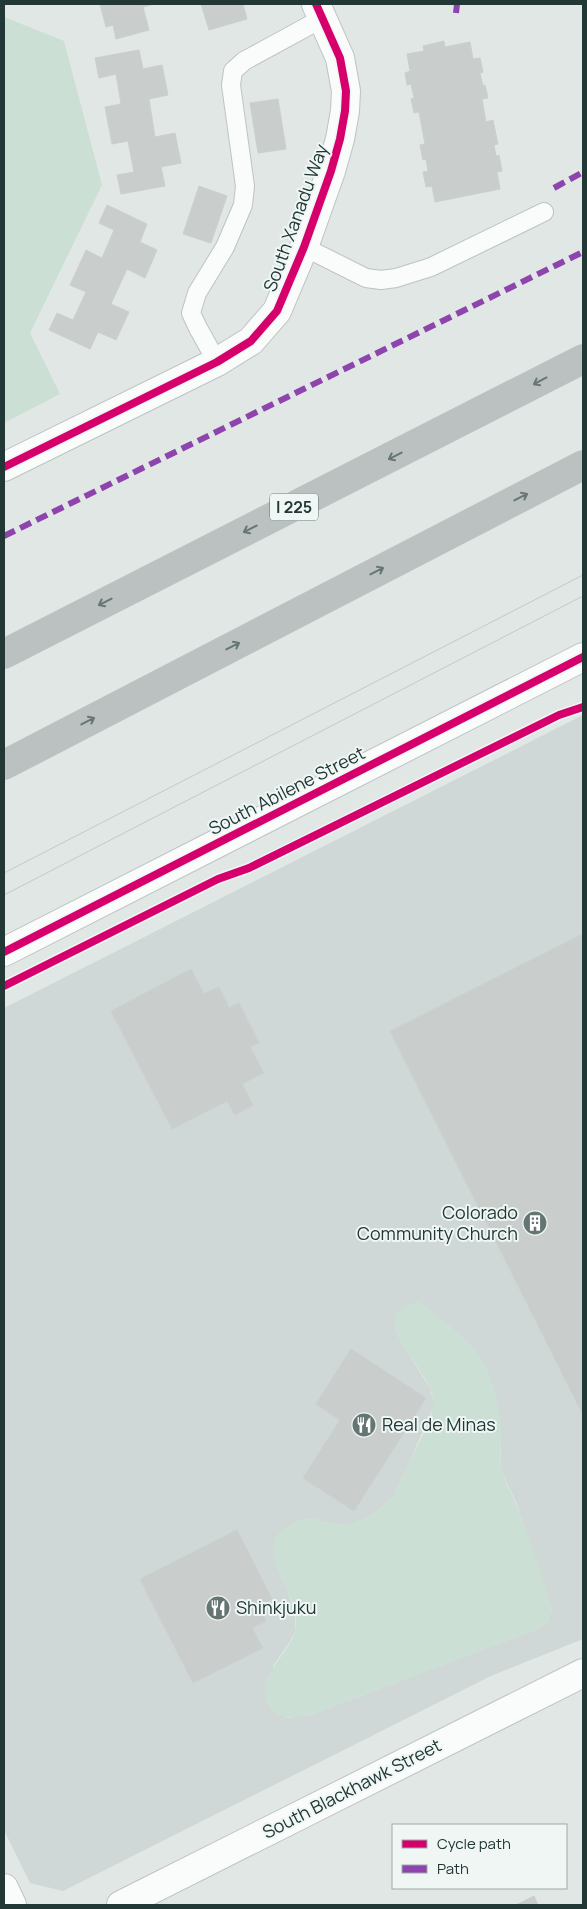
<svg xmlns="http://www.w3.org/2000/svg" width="587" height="1909" font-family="Manrope,sans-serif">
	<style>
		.built { fill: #cfd8d6; fill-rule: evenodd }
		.green { fill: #cbdfd4 }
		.building { fill: #c9cecd; stroke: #cad0ce }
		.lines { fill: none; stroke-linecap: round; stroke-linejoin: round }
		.lane-casing { stroke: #bec3c2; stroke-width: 20 }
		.street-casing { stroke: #bec3c2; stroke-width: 30 }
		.secondary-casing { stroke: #bec4c3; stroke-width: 30 }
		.highway-casing { stroke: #bcc3c2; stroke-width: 30 }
		.lane { stroke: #fafbfb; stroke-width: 18 }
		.street { stroke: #fafbfb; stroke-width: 28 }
		.secondary { stroke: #fafbfb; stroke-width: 28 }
		.highway { stroke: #bac1c0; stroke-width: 28 }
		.tram { stroke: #c5c9c8; stroke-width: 1 }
		.quiet { stroke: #8e44ad; stroke-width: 6; stroke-dasharray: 12 6; stroke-linecap: butt }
		.cycleway-casing { stroke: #eff6f4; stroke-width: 11 }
		.cycleway { stroke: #d6006c; stroke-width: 8 }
		.oneway { stroke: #667674 }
		.labels { text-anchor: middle; stroke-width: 4; stroke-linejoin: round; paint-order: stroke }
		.shield { fill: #eff6f4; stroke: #5f716f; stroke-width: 1 }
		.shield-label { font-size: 16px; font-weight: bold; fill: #213836 }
		.street-label { font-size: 18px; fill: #213836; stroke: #eff6f4 }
		.poi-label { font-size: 18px; fill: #213836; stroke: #eff6f4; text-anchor: start }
	</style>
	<rect width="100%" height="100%" fill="#e1e7e5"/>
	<path class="built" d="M 583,715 L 583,1639 L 493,1675 L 63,1891 L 30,1883 L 4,1830 L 4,1008 ZM 395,1318 L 501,1428 L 501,1470 L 516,1502 L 552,1609 L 548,1622 L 537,1629 L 313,1714 L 287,1718 L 273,1666 L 289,1643 L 295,1632 L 295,1612 L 288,1593 L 311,1518 L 333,1524 L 352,1524 L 374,1514 L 394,1496 L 434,1406 L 430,1388 L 403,1346 L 396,1331 Z"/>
	<path class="green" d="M 4,17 L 64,41 L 102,185 L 30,333 L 60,394 L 4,423 Z
		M 419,1302 C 471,1340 495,1360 501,1427 C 502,1441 498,1460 503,1473 C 506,1484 512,1494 516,1504 C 529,1539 542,1574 552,1609 L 548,1622 L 537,1629 L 313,1714 C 296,1717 279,1722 269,1706 C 252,1679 290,1654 295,1631 C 296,1626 296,1617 295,1612 C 291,1589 261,1556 278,1534 C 285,1525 301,1518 312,1518 C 319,1519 326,1523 334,1524 C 357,1526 378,1514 393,1496 C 399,1488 403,1475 407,1466 C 414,1451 432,1421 433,1407 C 434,1402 432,1392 430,1388 C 422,1366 362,1311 419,1302 Z"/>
	<path class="building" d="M 100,4 L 154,4 L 143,7 L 149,30 L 116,39 L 113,25 L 106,27 Z
		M 201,4 L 243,4 L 247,19 L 209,30 Z
		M 444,41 L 445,47 L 470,42 L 473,59 L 480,58 L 483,72 L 480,73 L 483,86 L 485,85 L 488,98 L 482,99 L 486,122 L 493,120 L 498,144 L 494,145 L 496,156 L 499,155 L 502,171 L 497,172 L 500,189 L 435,202 L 432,186 L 426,187 L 423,172 L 428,171 L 426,159 L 423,160 L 420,145 L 425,144 L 419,112 L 414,113 L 411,99 L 414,98 L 411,84 L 407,85 L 405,73 L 410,71 L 407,54 L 424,51 L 423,46 Z
		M 139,50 L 143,69 L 162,65 L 168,95 L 149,99 L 155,137 L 175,133 L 181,163 L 161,167 L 165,186 L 121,194 L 117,175 L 134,172 L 128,141 L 112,144 L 105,107 L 121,104 L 116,74 L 99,78 L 95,58 Z
		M 278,99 L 286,149 L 258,153 L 250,103 Z
		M 199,186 L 227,196 L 211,243 L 183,234 Z
		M 107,205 L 147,224 L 140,242 L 157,250 L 145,278 L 127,269 L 111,304 L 129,312 L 116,340 L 98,332 L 90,349 L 49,330 L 57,313 L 73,320 L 86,292 L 70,285 L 86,250 L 102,258 L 114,230 L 99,223 Z
		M 583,934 L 583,1415 L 390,1031 Z
		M 191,969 L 204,994 L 219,987 L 229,1008 L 239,1003 L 259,1043 L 250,1047 L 264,1073 L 242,1084 L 253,1105 L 235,1115 L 227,1101 L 172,1129 L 111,1011 Z
		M 351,1349 L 426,1398 L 354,1511 L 303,1478 L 340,1420 L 316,1404 Z
		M 237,1530 L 272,1599 L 258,1606 L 266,1621 L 252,1628 L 263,1648 L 193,1683 L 140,1579 Z
		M 534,1896 L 538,1905 L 516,1905 Z"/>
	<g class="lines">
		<defs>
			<path id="lane" d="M 304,247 L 366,278 L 381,280 L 396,278 L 431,267 L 544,212
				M 217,362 L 198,328 L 191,313 L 197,293 L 225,247 L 243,205 L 245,186 L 231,85 L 233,71 L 244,61 L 323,18"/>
			<path id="street" d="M 4,467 L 217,362 L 251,341 L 277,311 L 304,247 L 331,171 L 340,139 L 345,111 L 346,91 L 340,58 L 316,4"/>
			<path id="secondary" d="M 4,952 L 583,657
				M 4,1888 L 12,1905
				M 121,1905 L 583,1673"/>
			<path id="highway" d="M 4,654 L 583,359
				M 4,765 L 583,465"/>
		</defs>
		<use href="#lane" class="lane-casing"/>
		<use href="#street" class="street-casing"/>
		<use href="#secondary" class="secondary-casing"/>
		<use href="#highway" class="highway-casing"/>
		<use href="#lane" class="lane"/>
		<use href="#street" class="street"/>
		<use href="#secondary" class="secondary"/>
		<use href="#highway" class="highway"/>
		<path class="tram" d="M 4,873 L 583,575
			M 4,895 L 583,596"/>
		<path class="quiet" d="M 456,13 L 457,4
			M 554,188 L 583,172
			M 4,536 L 583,252"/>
		<defs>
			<path id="cycleway" d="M 4,467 L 217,362 L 251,341 L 277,311 L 304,247 L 331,171 L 340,139 L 345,111 L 346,91 L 340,58 L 316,4
				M 4,952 L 583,657
				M 4,986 L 218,879 L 249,868 L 559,715 L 583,707"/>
		</defs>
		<use href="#cycleway" class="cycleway-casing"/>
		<use href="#cycleway" class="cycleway"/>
	</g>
	<defs><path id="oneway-shaft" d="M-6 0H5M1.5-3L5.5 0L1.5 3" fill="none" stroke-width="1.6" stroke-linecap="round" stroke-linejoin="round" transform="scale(1.25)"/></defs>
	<g class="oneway">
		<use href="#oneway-shaft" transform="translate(540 381) rotate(152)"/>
		<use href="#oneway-shaft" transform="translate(395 456) rotate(153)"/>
		<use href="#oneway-shaft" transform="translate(521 497) rotate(-27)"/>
		<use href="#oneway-shaft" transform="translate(250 529) rotate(153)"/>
		<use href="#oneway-shaft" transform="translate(377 571) rotate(-27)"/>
		<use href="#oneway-shaft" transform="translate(105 602) rotate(153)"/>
		<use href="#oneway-shaft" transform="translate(233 646) rotate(-27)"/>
		<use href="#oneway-shaft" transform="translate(88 721) rotate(-27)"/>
	</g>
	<defs>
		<symbol id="building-disc" viewBox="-11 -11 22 22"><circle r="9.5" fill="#647573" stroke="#eff6f4"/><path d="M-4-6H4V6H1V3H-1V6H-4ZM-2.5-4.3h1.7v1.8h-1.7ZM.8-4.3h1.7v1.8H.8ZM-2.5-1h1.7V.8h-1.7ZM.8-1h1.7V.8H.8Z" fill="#fff"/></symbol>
		<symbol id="restaurant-disc" viewBox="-11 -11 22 22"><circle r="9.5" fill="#647573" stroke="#eff6f4"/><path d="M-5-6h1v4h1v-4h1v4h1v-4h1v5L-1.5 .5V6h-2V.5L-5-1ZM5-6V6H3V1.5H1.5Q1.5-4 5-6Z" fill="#fff"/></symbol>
	</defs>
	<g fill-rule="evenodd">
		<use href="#building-disc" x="521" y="1209" width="28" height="28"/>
		<use href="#restaurant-disc" x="350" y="1411" width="28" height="28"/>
		<use href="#restaurant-disc" x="204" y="1594" width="28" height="28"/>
	</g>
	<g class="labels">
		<rect class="shield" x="270" y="493.5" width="48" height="27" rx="4"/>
		<g class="shield-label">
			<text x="294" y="513">I 225</text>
		</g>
		<g class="street-label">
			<text transform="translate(296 218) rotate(-70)" y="6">South Xanadu Way</text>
			<text transform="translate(287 791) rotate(-27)" y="6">South Abilene Street</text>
			<text transform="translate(352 1789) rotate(-27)" y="6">South Blackhawk Street</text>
		</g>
		<g class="poi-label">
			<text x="518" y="1219" text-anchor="end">Colorado<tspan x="518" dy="21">Community Church</tspan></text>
			<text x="382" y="1431">Real de Minas</text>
			<text x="236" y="1614">Shinkjuku</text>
		</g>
	</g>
	<rect width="587" height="1909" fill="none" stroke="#213836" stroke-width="10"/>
	<rect x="392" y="1824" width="175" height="65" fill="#eff6f4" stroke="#9daaa8"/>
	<rect x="402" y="1840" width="25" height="8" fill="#d6006c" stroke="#9daaa8"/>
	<text x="437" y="1849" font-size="15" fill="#213836">Cycle path</text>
	<rect x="402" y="1865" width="25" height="8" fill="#8e44ad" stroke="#9daaa8"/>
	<text x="437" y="1874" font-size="15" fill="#213836">Path</text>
</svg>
